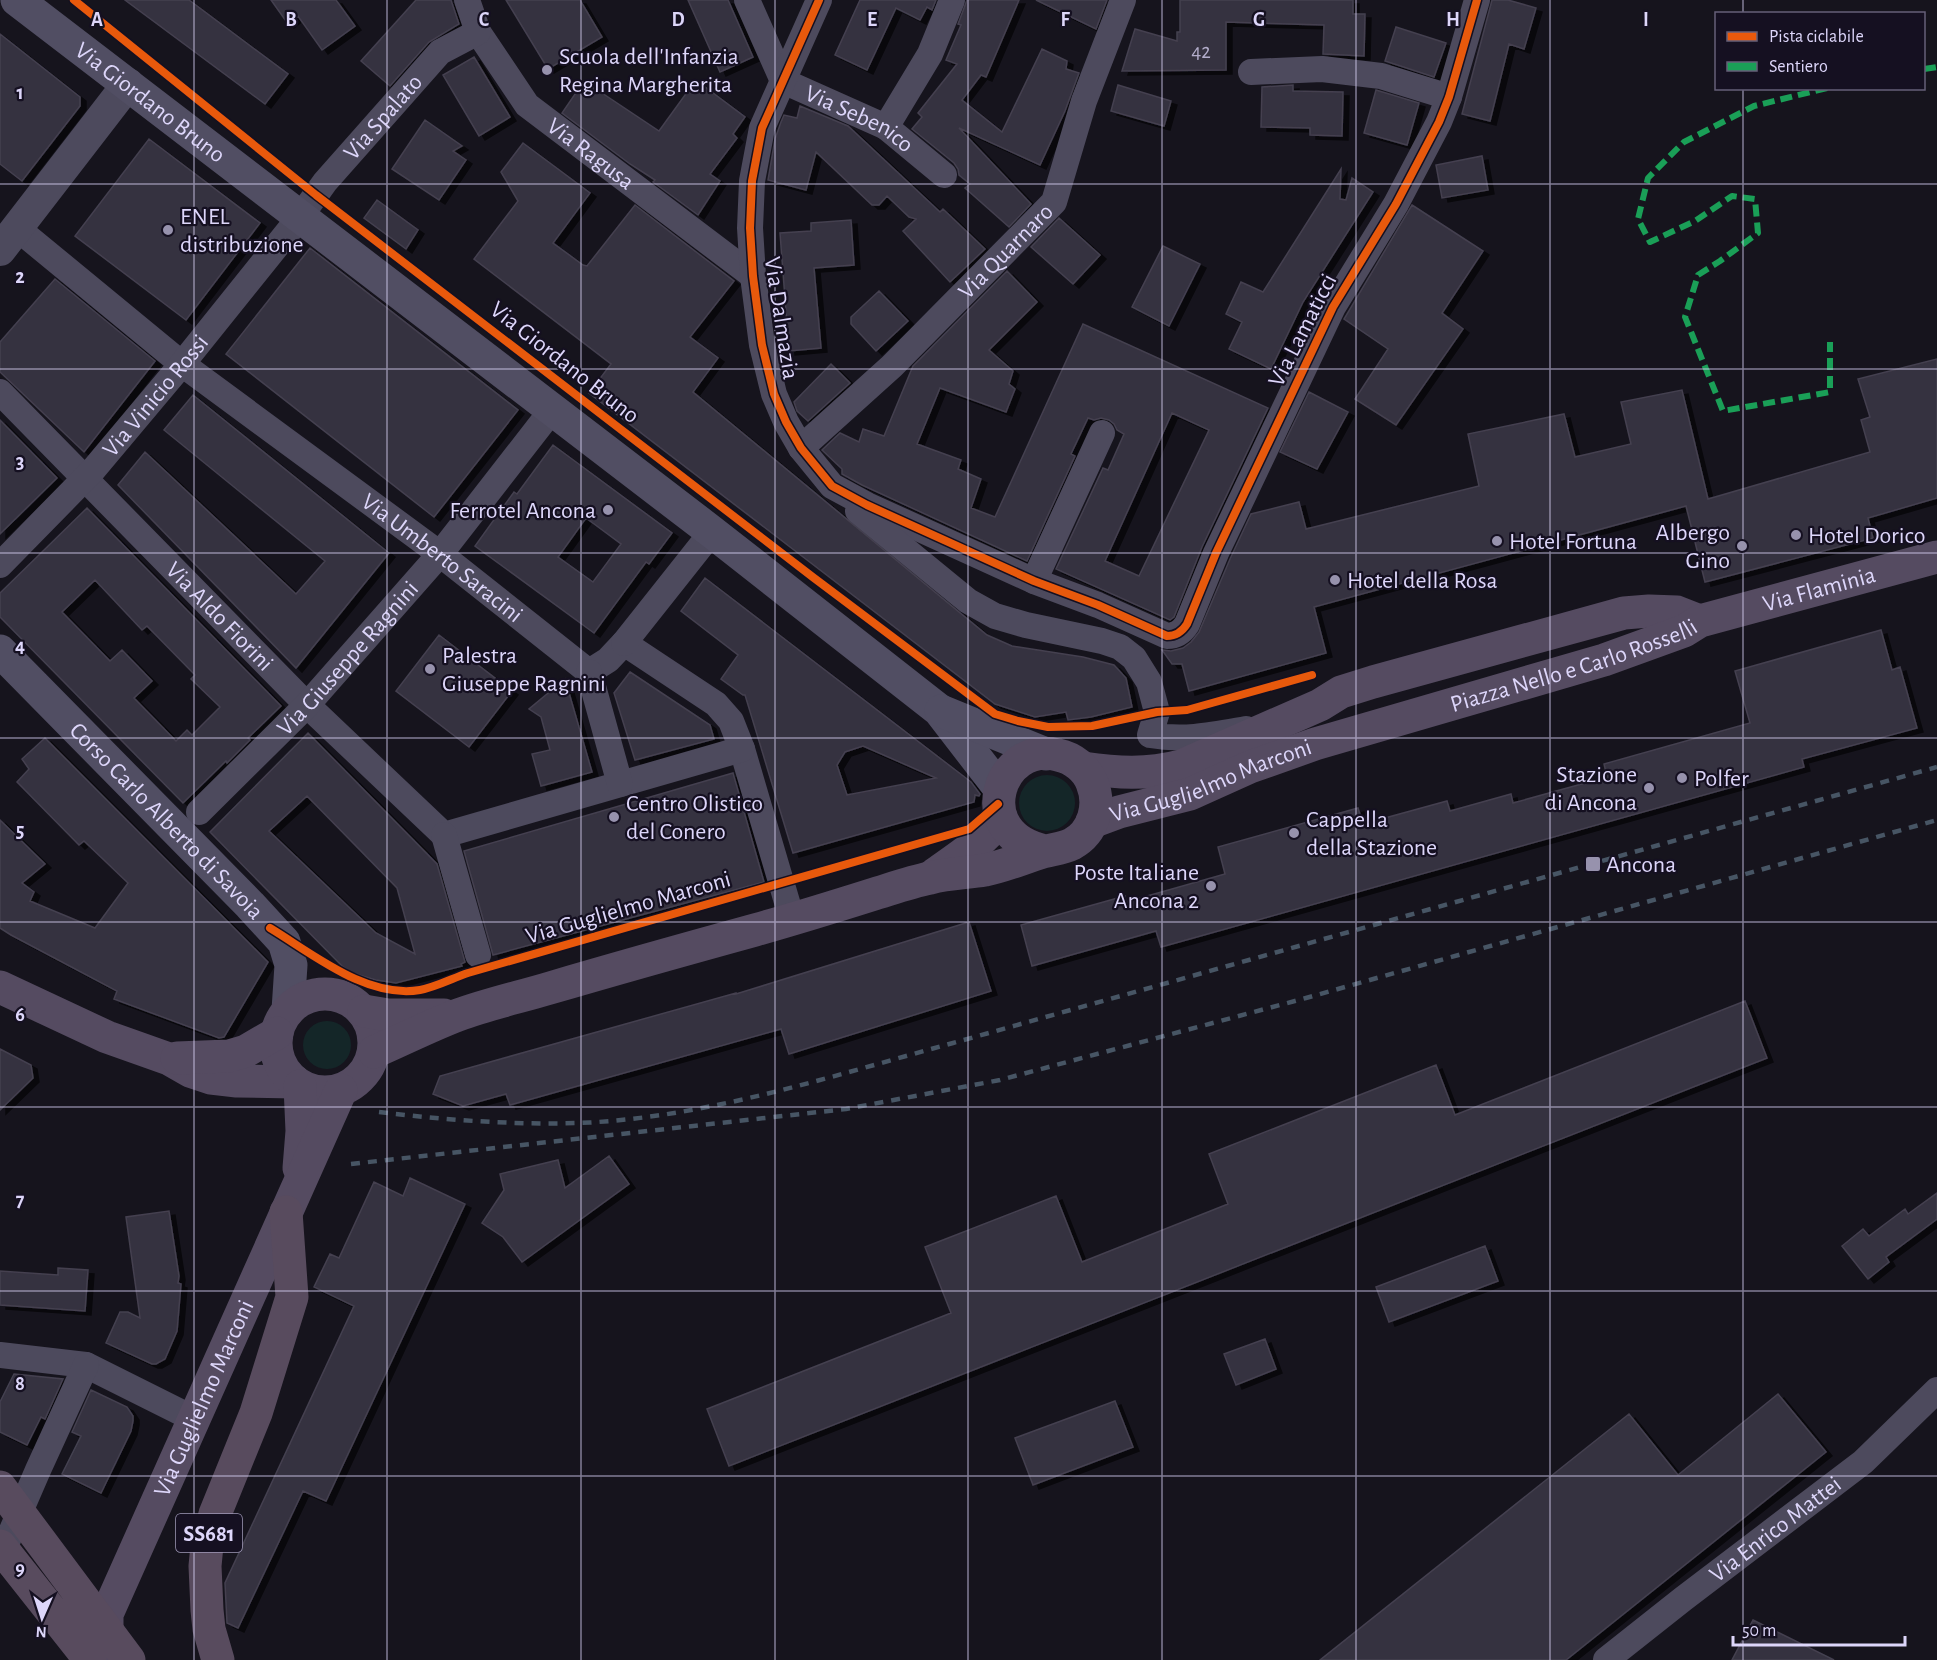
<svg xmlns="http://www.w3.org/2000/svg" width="1937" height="1660" font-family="'Alegreya Sans',sans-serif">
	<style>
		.green { fill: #142628 }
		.building { fill: #36323f; stroke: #444050; stroke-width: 1.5; fill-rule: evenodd; filter: url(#shadow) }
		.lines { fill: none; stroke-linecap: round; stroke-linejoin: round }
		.minor { stroke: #4d4a5d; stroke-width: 26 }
		.tertiary { stroke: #4d4a5d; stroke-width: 32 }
		.secondary { stroke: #514e63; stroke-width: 33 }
		.primary { stroke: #554b61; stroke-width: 33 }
		.trunk { stroke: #584b5e; stroke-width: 33 }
		.rail { stroke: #475564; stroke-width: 4.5; stroke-dasharray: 9 8; stroke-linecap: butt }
		.trunk-bridge { stroke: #584b5e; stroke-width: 33 }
		.quiet { stroke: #1a9f57; stroke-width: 6; stroke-dasharray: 12 6; stroke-linecap: butt }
		.cycleway-casing { stroke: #151021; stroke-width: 11 }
		.cycleway { stroke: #e8590c; stroke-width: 8 }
		.grid { fill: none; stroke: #ddd6fa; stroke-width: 1.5; stroke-opacity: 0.55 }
		.poi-dot { fill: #9792ad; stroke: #151021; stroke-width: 2 }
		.labels { text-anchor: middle; stroke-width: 4.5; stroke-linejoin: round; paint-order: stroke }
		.number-label { font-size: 21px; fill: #b3adcb }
		.shield { fill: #151021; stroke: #a19bb9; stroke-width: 1.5 }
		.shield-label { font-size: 22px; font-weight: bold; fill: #ddd6fa }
		.poi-label { font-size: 24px; fill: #ddd6fa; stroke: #151021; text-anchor: start }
		.street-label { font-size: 24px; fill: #ddd6fa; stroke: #151021 }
		.grid-label { font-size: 20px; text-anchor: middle; font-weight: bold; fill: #ddd6fa; stroke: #151021; stroke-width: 4.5; stroke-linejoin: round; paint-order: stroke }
	</style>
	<defs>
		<filter id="shadow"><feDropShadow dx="6" dy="4" stdDeviation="0" flood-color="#0009"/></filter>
	</defs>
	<rect width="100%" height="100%" fill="#16141d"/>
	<path class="green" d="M1019 803a28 28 0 1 1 56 0a28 28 0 1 1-56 0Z
		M303 1045a24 24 0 1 1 48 0a24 24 0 1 1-48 0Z"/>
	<path class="building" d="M 125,0 L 189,0 L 288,74 L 265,104 Z
		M 271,0 L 336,0 L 355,26 L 322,50 L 298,16 L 288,24 Z
		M 416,0 L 451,0 L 459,24 L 429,42 L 390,86 L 361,61 Z
		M 506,0 L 580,0 L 602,37 L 548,69 Z
		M 688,0 L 728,0 L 753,57 L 720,72 Z
		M 860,0 L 936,0 L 932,10 L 927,7 L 920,20 L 896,8 L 867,70 L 835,55 Z
		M 967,0 L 1019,0 L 986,77 L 981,75 L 962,100 L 1002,132 L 1042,49 L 1067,61 L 1066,69 L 1079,73 L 1065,111 L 1040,165 L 959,128 L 1031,204 L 1009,227 L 965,188 L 970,184 L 959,175 L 958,169 L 954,163 L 912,129 L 922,117 L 918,113 L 957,64 L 946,60 L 961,25 L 958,24 Z
		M 1036,0 L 1107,0 L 1096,29 Z
		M 1180,0 L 1353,0 L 1353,14 L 1365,14 L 1364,56 L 1323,54 L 1324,25 L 1226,22 L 1226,70 L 1122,71 L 1135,29 L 1177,41 L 1177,32 L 1180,32 Z
		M 1492,0 L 1508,0 L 1536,8 L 1524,49 L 1509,44 L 1490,121 L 1462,114 Z
		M 1396,27 L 1446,43 L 1434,77 L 1385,61 Z
		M 0,34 L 80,97 L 80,106 L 22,181 L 0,164 Z
		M 474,57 L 510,117 L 479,136 L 443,75 Z
		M 584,81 L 659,131 L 693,84 L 701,84 L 745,117 L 733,134 L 737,138 L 710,174 L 720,181 L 698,215 L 653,182 L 655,180 L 630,164 L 562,113 Z
		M 1118,85 L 1171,101 L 1164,126 L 1111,111 Z
		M 1293,85 L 1293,91 L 1343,92 L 1342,136 L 1310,135 L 1310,128 L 1261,127 L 1262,87 Z
		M 1376,90 L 1419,103 L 1407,145 L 1364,133 Z
		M 800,106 L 848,126 L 940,212 L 943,209 L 985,249 L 950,282 L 903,231 L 916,219 L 909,217 L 887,196 L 879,205 L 872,205 L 816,152 L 806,190 L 768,180 L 775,139 L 781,122 L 784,115 L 797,118 Z
		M 425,120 L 462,146 L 453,151 L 466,160 L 439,200 L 392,169 Z
		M 149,139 L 260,223 L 186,320 L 75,236 Z
		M 523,143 L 590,193 L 553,243 L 583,265 L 587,266 L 635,205 L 734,281 L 690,337 L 718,358 L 693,392 L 987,635 L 1012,646 L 1083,657 L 1114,665 L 1126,678 L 1132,707 L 1091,717 L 1068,720 L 1066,712 L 1035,717 L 995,704 L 589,393 L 611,364 L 474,259 L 518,201 L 501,172 Z
		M 1482,156 L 1488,190 L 1442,198 L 1436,165 Z
		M 1341,169 L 1340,199 L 1346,200 L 1352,178 L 1373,192 L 1303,302 L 1271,369 L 1229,349 L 1242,322 L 1226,314 L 1241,282 L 1263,292 Z
		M 377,200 L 418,230 L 406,249 L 364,218 Z
		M 1412,205 L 1483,251 L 1442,313 L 1463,329 L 1396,425 L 1355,399 L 1388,349 L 1344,319 Z
		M 1059,218 L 1100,255 L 1073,284 L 1031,247 Z
		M 851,220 L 854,265 L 814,268 L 821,348 L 789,351 L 780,233 L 811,231 L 811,223 Z
		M 1163,246 L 1200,264 L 1169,326 L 1132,307 Z
		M 310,248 L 518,410 L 434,517 L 226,354 Z
		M 1007,271 L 1037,302 L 989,350 L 1013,371 L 1009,384 L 1015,389 L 1006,412 L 940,388 L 917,444 L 961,460 L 958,469 L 981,479 L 971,508 L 995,517 L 1083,324 L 1268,408 L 1202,547 L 1174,617 L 1170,620 L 1056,569 L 1103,468 L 1108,470 L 1124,434 L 1117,430 L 1114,424 L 1109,420 L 1101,418 L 1094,420 L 1088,418 L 1071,454 L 1075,456 L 1027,561 L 862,485 L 842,474 L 842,469 L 822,450 L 840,433 L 859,442 L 863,429 L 884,436 L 913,366 ZM 1172,413 L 1209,430 L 1139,576 L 1105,561 Z
		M 55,279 L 155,361 L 84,452 L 0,372 L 0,342 Z
		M 879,291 L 908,321 L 876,351 L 851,324 L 851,317 Z
		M 1937,359 L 1937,498 L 1868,518 L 1873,538 L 1705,582 L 1686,506 L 1314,607 L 1326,653 L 1189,691 L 1182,664 L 1172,664 L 1162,650 L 1171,651 L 1183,648 L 1191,642 L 1199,632 L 1230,559 L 1251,514 L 1299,502 L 1306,529 L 1479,486 L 1468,434 L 1564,414 L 1575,457 L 1631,444 L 1621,402 L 1682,390 L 1708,499 L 1870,452 L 1861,420 L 1870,417 L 1858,379 Z
		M 831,364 L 850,383 L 808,421 L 797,411 L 794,402 Z
		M 1309,392 L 1348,412 L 1317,469 L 1280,452 Z
		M 193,395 L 389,553 L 296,668 L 118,485 L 145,452 L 296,594 L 325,561 L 164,430 Z
		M 0,420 L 57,478 L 0,534 Z
		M 553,445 L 672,533 L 649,564 L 646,562 L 594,633 L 475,546 L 514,492 L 517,494 ZM 586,518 L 621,544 L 593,582 L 558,557 Z
		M 87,508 L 281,706 L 248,738 L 250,740 L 227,763 L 226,761 L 183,803 L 0,617 L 0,593 ZM 95,580 L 142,630 L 147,626 L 195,675 L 191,679 L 220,707 L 192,735 L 187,730 L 176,741 L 134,698 L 152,681 L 122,650 L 110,661 L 62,612 Z
		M 705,578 L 971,782 L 980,794 L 979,796 L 975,795 L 974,802 L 793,853 L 745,695 L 743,695 L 721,679 L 738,655 L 681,611 ZM 863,746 L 936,778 L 847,795 L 837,765 L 845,752 Z
		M 1881,630 L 1892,670 L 1900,667 L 1917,728 L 1802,759 L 1804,767 L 1161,947 L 1156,931 L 1032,966 L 1021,925 L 1125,896 L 1126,902 L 1225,874 L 1218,847 L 1358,808 L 1363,824 L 1447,801 L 1450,811 L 1511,794 L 1513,803 L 1607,777 L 1604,764 L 1750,723 L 1735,671 Z
		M 439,635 L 512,691 L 469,747 L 396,691 Z
		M 630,672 L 710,725 L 714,739 L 635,760 L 614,693 Z
		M 565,679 L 592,772 L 541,786 L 532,754 L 550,750 L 541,717 L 529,709 Z
		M 308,733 L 437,864 L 465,962 L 461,964 L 462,966 L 396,983 L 376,980 L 352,973 L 342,966 L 210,832 ZM 307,796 L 397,888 L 415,954 L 376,933 L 269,831 Z
		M 45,738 L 268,962 L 224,1037 L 219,1038 L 114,999 L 117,991 L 11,935 L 0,928 L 0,820 L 45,864 L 22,883 L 34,892 L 30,901 L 95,928 L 128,883 L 84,841 L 79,845 L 17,782 L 29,769 L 22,759 Z
		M 733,773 L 764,882 L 493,955 L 464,851 Z
		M 969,922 L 991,991 L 789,1054 L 781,1029 L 510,1105 L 506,1094 L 463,1106 L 433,1094 L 440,1076 L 736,993 L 736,994 Z
		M 1745,1001 L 1767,1058 L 729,1466 L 707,1409 L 951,1313 L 925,1247 L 1056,1196 L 1082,1262 L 1228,1204 L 1209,1154 L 1436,1065 L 1455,1115 Z
		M 0,1049 L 31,1065 L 33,1078 L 0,1110 Z
		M 609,1156 L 629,1184 L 522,1262 L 503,1237 L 482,1223 L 504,1190 L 500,1174 L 558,1160 L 565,1188 Z
		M 410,1178 L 465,1204 L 326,1501 L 303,1491 L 238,1628 L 227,1623 L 225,1583 L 354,1306 L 314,1287 L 330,1254 L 339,1258 L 374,1182 L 403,1196 Z
		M 1937,1193 L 1937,1219 L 1886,1257 L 1889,1262 L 1868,1279 L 1842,1246 L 1863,1229 L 1869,1236 L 1905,1209 L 1908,1214 Z
		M 169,1211 L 179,1276 L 178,1283 L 181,1284 L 177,1331 L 165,1359 L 156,1364 L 152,1364 L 106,1343 L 120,1312 L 128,1312 L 140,1318 L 126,1217 Z
		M 1485,1246 L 1498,1281 L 1389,1322 L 1376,1287 Z
		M 58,1268 L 88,1270 L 85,1311 L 0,1305 L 0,1271 L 58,1275 Z
		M 1265,1339 L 1276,1369 L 1236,1385 L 1224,1354 Z
		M 14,1374 L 63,1379 L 45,1419 L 41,1417 L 27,1445 L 0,1432 L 0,1402 Z
		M 91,1390 L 127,1407 L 133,1416 L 133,1421 L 131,1431 L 101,1493 L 62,1474 L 81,1436 L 72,1432 Z
		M 1778,1394 L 1826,1452 L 1566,1660 L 1320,1660 L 1629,1414 L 1678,1475 Z
		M 1115,1401 L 1133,1447 L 1033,1485 L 1015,1438 Z
		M 1753,1620 L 1834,1660 L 1732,1660 Z"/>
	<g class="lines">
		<g class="minor">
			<path id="s1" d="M 467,0 L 478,32 L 527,105 L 753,276"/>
			<path id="s2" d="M 747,0 L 783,81 L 886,127 L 944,175"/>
			<path d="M 819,0 L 762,128 L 752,181 L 750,228 L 753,276 L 762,345 L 774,394 L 786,422 L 801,448 L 832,486 L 867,505 L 1034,581 L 1098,605 L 1167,636 C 1176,636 1182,632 1187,624 L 1216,553 L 1333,307 L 1396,204 L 1439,122 L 1449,97 L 1477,0"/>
			<path d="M 1251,72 L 1322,69 L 1381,76 L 1449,97"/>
			<path d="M 886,127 L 930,54 L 952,0"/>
			<path id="s3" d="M 18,229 L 182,364 L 440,554 L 589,672 L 608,660 L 624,643 L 716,704 L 731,721 L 742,749 L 792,919"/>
			<path id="s4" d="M 0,392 L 307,705 L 444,835 L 742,749"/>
			<path id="s5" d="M 801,448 L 892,366 L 1054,202 L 1084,101 L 1123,0"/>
			<path d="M 858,511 L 968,601 L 995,616 L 1026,625 L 1102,641 L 1120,647 L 1134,658 L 1149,682 L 1157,712 L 1150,735 C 1185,741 1212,735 1246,729"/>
			<path id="s6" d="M 0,565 L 93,470 L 182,364 L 300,217 L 325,182 L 440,52 L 478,32"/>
			<path d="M 1034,581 L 1102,433"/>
			<path d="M 624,643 L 712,532"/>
			<path d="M 589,672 L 620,784"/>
			<path id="s7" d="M 199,812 L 307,705 L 440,554 L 552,410"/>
			<path d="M 444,835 L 478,955"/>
			<path d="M 0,1355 L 86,1365 L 194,1419"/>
			<path d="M 0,1558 L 38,1470 L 86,1365"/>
			<path id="s8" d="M 1606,1660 L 1683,1599 L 1863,1462 L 1937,1390"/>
		</g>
		<path class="tertiary" d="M 0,250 L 128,84"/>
		<g class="secondary">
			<path id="s9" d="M 17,0 L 712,532 L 939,710 L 1000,789"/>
			<path id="s10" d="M 0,651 L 250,905 L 284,942 L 291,965 L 288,1010"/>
			<path d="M 941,711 L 1046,754"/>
		</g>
		<g class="primary">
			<path d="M 1083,768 C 1117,773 1147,775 1181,766 L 1320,705 L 1341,692 L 1373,682 L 1624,613 L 1649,611 L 1677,612 L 1700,621"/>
			<path id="s11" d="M 1092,822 L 1119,812 L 1190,794 L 1250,767 L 1315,744 L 1604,660 L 1684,631 L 1700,621 L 1937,557"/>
			<path d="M 935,874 C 959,857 983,842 1001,818"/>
			<path d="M 0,987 L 107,1037 L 169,1059 L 190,1071 L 211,1078 L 237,1081 L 295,1082"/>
			<circle cx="325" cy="1043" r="49"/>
			<path d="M 364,1011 L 388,1015 L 444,1015"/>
			<path d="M 374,1052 C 402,1040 429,1026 458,1015 C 488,1004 520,997 550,988 C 618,968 686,949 755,930 C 794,919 833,907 871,895 C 891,889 910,882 930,878 C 948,873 967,873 985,870 C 1005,866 1023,858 1043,852 C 1053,849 1062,849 1072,844 C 1094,832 1101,805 1092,783 C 1087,769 1073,758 1058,755 C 999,740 967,834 1045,851"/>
			<path d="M 177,1058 L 229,1056 L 246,1051 L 277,1033"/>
			<path d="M 299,1168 L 302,1131 L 300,1086"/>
			<path id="s12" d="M 101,1648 L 107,1637 L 107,1614 L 341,1090"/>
		</g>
		<path class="trunk" d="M 218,1660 L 209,1629 L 207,1610 L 205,1566 L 207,1545 L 215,1514 L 256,1413 L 292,1297 L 286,1212"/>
		<path class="rail" d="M 379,1112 C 445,1120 512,1125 579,1123 C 706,1118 831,1076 953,1043 L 1937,767
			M 351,1164 L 846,1109 L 1000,1080 L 1306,998 L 1937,820"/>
		<path class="trunk-bridge" d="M 0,1487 L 129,1660
			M 0,1546 L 90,1660"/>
		<path class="quiet" d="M 1924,69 L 1937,67
			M 1827,88 L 1754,106 L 1684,142 L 1648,178 L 1638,219 L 1650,242 L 1695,221 L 1732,196 L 1755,199 L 1758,233 L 1720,261 L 1698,275 L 1685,317 L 1723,411 L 1830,392 L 1830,342"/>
		<defs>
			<path id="cycleway" d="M 74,0 L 316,195 L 814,578 L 995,714 L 1018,721 L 1048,727 L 1092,726 L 1157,712 L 1187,710 L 1312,675
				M 819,0 L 762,128 L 752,181 L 750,228 L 753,276 L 762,345 L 774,394 L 786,422 L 801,448 L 832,486 L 867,505 L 1034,581 L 1098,605 L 1167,636 C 1176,636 1182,632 1187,624 L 1216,553 L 1333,307 L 1396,204 L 1439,122 L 1449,97 L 1477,0
				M 270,928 C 313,954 367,999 420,990 C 436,987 453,978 468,973 L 969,829 L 998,804"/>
		</defs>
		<use href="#cycleway" class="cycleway-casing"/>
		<use href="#cycleway" class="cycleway"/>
	</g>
	<path class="grid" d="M 194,0 L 194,1660M 387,0 L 387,1660M 581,0 L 581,1660M 775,0 L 775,1660M 968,0 L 968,1660M 1162,0 L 1162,1660M 1356,0 L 1356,1660M 1550,0 L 1550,1660M 1743,0 L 1743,14M 1743,88 L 1743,1660M 0,184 L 1937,184M 0,369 L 1937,369M 0,553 L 1937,553M 0,738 L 1937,738M 0,922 L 1937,922M 0,1107 L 1937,1107M 0,1291 L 1937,1291M 0,1476 L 1937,1476"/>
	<g class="poi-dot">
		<circle cx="547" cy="70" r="6"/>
		<circle cx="168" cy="230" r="6"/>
		<circle cx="608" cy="510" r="6"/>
		<circle cx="1796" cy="535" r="6"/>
		<circle cx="1497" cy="541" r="6"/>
		<circle cx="1742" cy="546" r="6"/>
		<circle cx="1335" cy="580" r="6"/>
		<circle cx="430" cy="669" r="6"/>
		<circle cx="1682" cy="778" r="6"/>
		<circle cx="1649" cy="788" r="6"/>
		<circle cx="614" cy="817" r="6"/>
		<circle cx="1294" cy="833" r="6"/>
		<rect x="1585" y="856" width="16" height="16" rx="3"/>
		<circle cx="1211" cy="886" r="6"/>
	</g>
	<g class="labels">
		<g class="number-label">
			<text x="1201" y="58">42</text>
		</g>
		<rect class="shield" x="176" y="1514" width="66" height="38" rx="4.5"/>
		<g class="shield-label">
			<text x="209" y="1541">SS681</text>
		</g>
		<g class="poi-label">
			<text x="559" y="64">Scuola dell'Infanzia<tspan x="559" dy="28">Regina Margherita</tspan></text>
			<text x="180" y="224">ENEL<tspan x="180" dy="28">distribuzione</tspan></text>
			<text x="596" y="518" text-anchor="end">Ferrotel Ancona</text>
			<text x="1730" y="540" text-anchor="end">Albergo<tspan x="1730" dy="28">Gino</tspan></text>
			<text x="1808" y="543">Hotel Dorico</text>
			<text x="1509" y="549">Hotel Fortuna</text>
			<text x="1347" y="588">Hotel della Rosa</text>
			<text x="442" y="663">Palestra<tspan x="442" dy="28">Giuseppe Ragnini</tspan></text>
			<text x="1637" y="782" text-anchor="end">Stazione<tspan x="1637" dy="28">di Ancona</tspan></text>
			<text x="1694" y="786">Polfer</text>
			<text x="626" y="811">Centro Olistico<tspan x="626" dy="28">del Conero</tspan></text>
			<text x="1306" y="827">Cappella<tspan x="1306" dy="28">della Stazione</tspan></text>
			<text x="1606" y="872">Ancona</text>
			<text x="1199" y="880" text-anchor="end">Poste Italiane<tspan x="1199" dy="28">Ancona 2</tspan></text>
		</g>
		<g class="street-label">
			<text dy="8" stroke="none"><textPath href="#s9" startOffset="168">Via Giordano Bruno</textPath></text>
			<text dy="8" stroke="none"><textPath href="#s6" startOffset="590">Via Spalato</textPath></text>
			<text dy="8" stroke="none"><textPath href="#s2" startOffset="174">Via Sebenico</textPath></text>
			<text dy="8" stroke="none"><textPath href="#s1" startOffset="202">Via Ragusa</textPath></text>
			<text dy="8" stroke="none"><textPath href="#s5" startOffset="284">Via Quarnaro</textPath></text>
			<text transform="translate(782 318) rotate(81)" y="8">Via Dalmazia</text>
			<text transform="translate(1302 330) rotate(-63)" y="8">Via Lamaticci</text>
			<text transform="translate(565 362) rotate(38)" y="8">Via Giordano Bruno</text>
			<text dy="8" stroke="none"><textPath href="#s6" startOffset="230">Via Vinicio Rossi</textPath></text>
			<text dy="8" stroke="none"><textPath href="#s3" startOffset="537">Via Umberto Saracini</textPath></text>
			<text dy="8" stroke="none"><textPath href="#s11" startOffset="765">Via Flaminia</textPath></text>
			<text dy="8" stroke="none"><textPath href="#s4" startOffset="314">Via Aldo Fiorini</textPath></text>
			<text dy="8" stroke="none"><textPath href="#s7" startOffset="214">Via Giuseppe Ragnini</textPath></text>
			<text dy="8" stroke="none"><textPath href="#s11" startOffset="507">Piazza Nello e Carlo Rosselli</textPath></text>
			<text dy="8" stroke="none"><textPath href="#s11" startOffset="126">Via Guglielmo Marconi</textPath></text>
			<text dy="8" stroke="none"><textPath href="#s10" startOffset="238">Corso Carlo Alberto di Savoia</textPath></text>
			<text transform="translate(628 907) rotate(-16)" y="8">Via Guglielmo Marconi</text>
			<text dy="8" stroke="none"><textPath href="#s12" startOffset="272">Via Guglielmo Marconi</textPath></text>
			<text dy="8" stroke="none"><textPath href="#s8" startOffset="214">Via Enrico Mattei</textPath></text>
		</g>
	</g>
	<g class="grid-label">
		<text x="97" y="26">A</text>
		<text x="291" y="26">B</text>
		<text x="484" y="26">C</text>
		<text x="678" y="26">D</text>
		<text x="872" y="26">E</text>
		<text x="1065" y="26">F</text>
		<text x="1259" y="26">G</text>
		<text x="1453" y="26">H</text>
		<text x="1646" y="26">I</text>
		<text x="20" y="99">1</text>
		<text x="20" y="283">2</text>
		<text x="20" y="468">3</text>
		<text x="20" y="652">4</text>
		<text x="20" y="837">5</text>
		<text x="20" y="1021">6</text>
		<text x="20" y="1206">7</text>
		<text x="20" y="1390">8</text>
		<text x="20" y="1575">9</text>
	</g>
	<rect x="1715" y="12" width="210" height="78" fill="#151021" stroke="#655f78" stroke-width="1.5"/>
	<rect x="1727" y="32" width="30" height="9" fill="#e8590c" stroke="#655f78" stroke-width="1.5"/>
	<text x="1769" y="42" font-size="18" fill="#ddd6fa">Pista ciclabile</text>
	<rect x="1727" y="62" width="30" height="9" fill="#1a9f57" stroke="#655f78" stroke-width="1.5"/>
	<text x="1769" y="72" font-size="18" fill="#ddd6fa">Sentiero</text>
	<g transform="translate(42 1618) rotate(183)" stroke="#151021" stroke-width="4.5" paint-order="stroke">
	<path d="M0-4.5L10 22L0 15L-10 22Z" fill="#ddd6fa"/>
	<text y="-9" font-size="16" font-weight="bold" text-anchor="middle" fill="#ddd6fa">N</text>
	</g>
	<path d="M1733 1636v9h172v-9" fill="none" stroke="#ddd6fa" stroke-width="3"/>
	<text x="1742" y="1636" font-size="18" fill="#ddd6fa" stroke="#151021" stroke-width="4.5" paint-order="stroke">50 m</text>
</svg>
